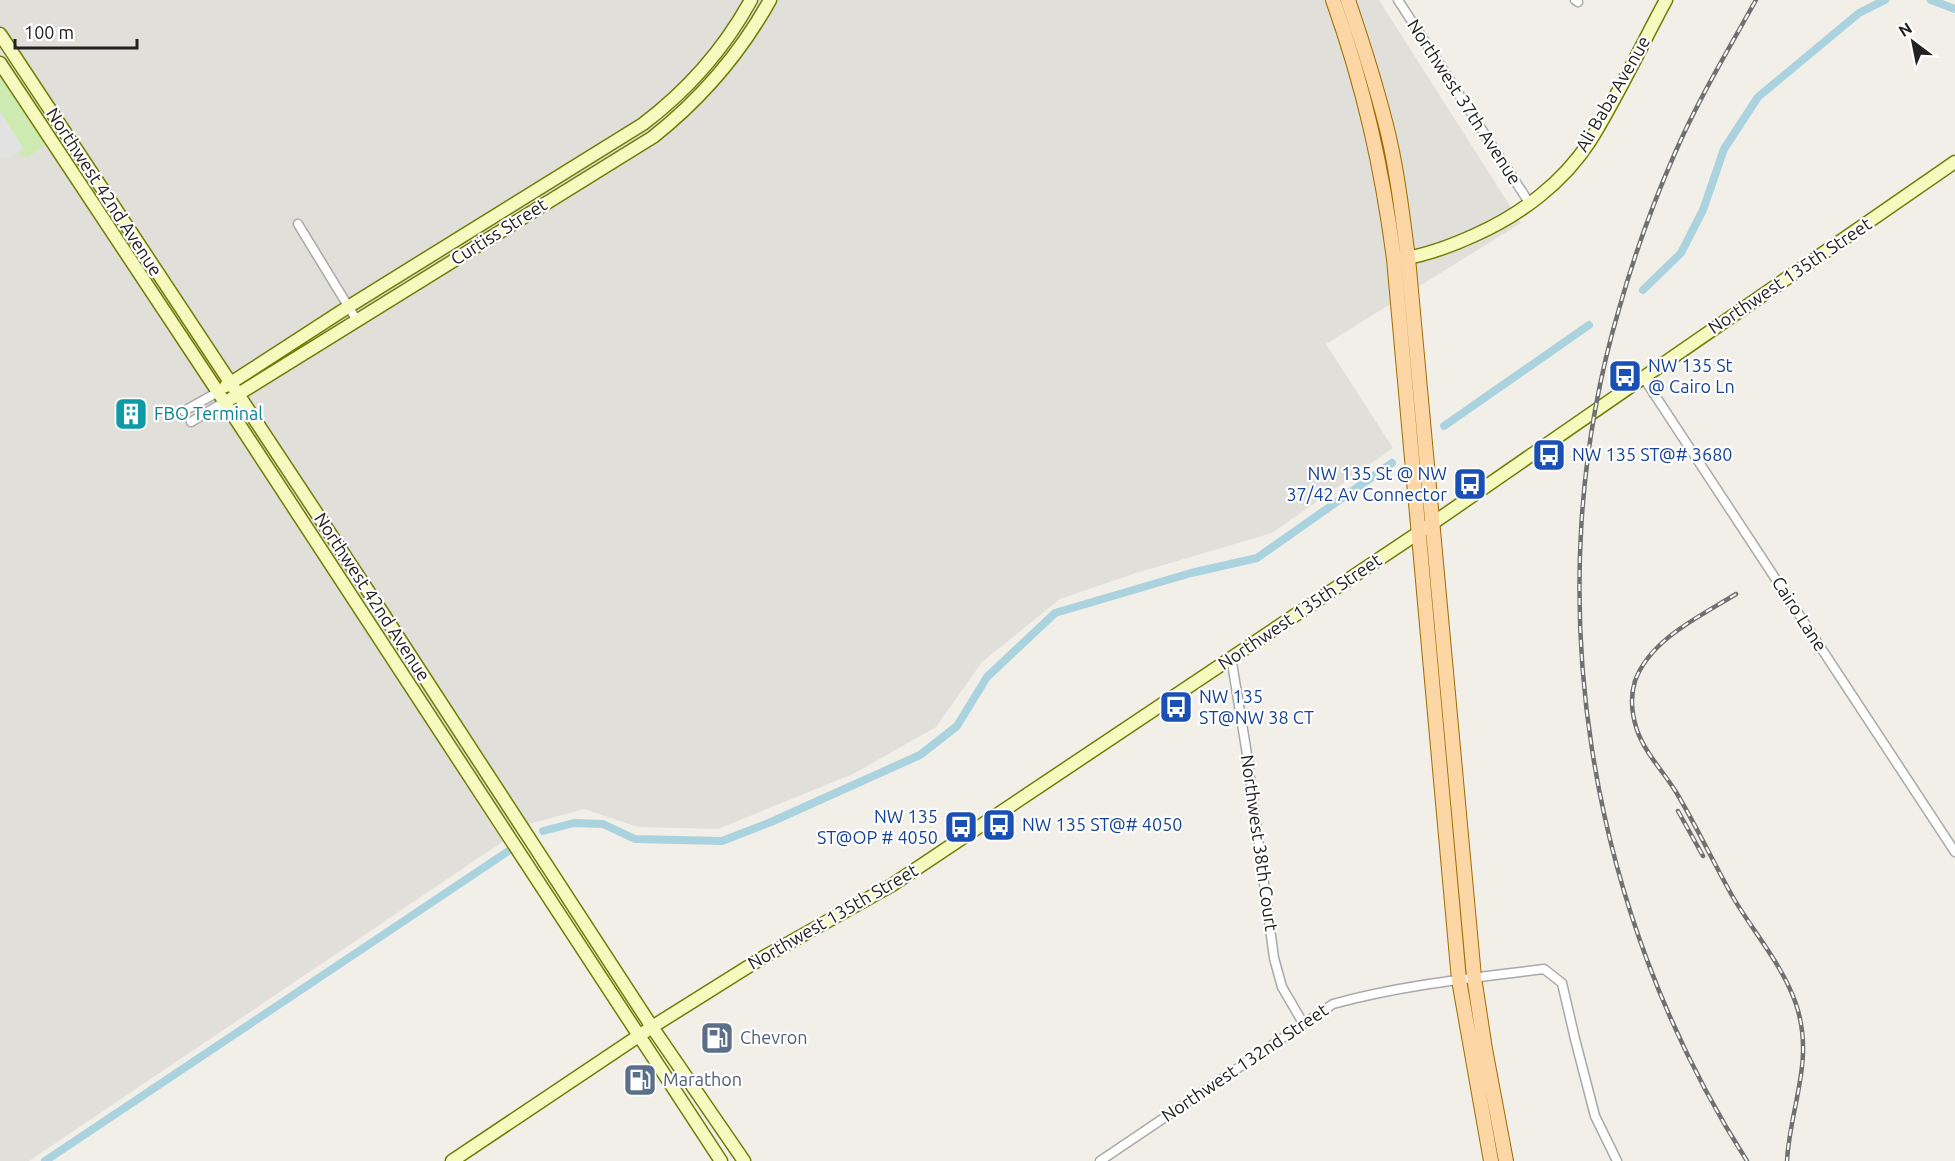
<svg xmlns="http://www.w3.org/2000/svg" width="1955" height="1161" font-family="Ubuntu,sans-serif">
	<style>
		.airport { fill: #e1dfda }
		.grass { fill: #cdebb0 }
		.parking { fill: #e2e2e2 }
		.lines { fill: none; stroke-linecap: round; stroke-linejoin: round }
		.canal { stroke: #aad3df; stroke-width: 8 }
		.street-casing { stroke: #a9a9a9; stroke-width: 11 }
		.secondary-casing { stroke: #707d05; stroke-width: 15 }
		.primary-casing { stroke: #a06b00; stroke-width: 16 }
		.street { stroke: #fff; stroke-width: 8 }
		.secondary { stroke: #f7fabf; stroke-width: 12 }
		.primary { stroke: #fcd6a4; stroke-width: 14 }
		.rail-casing { stroke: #707070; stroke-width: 4.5 }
		.rail { stroke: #fff; stroke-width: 2; stroke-dasharray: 7; stroke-linecap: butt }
		.labels { text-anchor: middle; stroke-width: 4.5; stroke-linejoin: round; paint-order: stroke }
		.street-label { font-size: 18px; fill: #222; stroke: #fff }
		.transit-label { font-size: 18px; fill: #164399; stroke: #fff; text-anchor: start }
		.culture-label { font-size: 18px; fill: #0d838f; stroke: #fff; text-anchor: start }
		.service-label { font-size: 18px; fill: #4e5e75; stroke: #fff; text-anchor: start }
	</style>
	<rect width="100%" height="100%" fill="#f2efe9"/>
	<path class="airport" d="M 0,0 L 1379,0 L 1521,223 L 1326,344 L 1393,448 L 1272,533 L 1133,574 L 1060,599 L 982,662 L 936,727 L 853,774 L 718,829 L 638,827 L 584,809 L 529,824 L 29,1161 L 0,1161 Z"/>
	<path class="grass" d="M 0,72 L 46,144 L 28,157 L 21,156 L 19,152 L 23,148 L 0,112 Z"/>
	<path class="parking" d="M 0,112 L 24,149 L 6,159 L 0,157 Z"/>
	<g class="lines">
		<path class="canal" d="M 1931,0 L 1955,9
			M 1643,290 L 1681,253 L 1703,210 L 1724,149 L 1758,97 L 1859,13 L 1885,0
			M 1444,426 L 1589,325
			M 543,831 L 574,823 L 603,824 L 635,839 L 722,841 L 771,822 L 920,755 L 957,726 L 987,677 L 1055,613 L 1191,573 L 1257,558 L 1392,463
			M 45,1161 L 507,852"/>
		<defs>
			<path id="street" d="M 1398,0 L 1530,204
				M 1575,0 L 1578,2
				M 298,224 L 356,319
				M 1643,377 L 1955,852
				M 184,411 L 218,392
				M 191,422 L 224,402
				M 1231,657 L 1246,748 L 1274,958 L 1282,987 L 1303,1023
				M 1100,1161 L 1333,1004 C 1402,985 1473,978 1544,969 L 1562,983 L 1575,1039 L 1595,1116 L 1617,1161"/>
			<path id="secondary" d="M 0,34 L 378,606 L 652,1027 L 744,1161
				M 0,63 L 218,392 L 721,1161
				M 1401,259 C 1427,255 1451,246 1475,235 C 1520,215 1563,183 1590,141 C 1618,96 1641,46 1666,0
				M 226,386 L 348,307 L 643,124 C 688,90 724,49 751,0
				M 232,398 L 653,137 C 701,99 740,54 770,0
				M 452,1161 L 652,1027 L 762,958 L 892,885 L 1433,523 L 1955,162"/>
			<path id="primary" d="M 1333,0 C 1364,87 1382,168 1394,259 L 1459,980 L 1491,1161
				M 1348,0 C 1362,41 1375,82 1386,125 C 1397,168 1402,213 1408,258 L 1474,977 L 1485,1049 L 1506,1161"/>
		</defs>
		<use href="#street" class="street-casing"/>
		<use href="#secondary" class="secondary-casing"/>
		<use href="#primary" class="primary-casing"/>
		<use href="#street" class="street"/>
		<use href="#secondary" class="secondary"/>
		<use href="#primary" class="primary"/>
		<defs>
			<path id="rail" d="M 1736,594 C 1701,616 1650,639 1635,681 C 1630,697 1632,715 1637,730 C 1645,753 1663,771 1676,792 C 1697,827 1714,864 1734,899 C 1755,934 1783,966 1796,1004 C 1815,1061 1790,1106 1787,1161
				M 1678,811 L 1703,856
				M 1747,1161 C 1588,912 1535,594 1619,309 C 1634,256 1653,203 1675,153 C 1698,100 1728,50 1756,0"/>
		</defs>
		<use href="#rail" class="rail-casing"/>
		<use href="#rail" class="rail"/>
	</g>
	<defs>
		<symbol id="bus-square" viewBox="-11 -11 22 22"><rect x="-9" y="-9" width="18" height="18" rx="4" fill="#1a4fb4" stroke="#fff"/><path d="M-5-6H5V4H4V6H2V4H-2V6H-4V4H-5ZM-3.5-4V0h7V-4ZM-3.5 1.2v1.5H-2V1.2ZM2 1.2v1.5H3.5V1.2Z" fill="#fff"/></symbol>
		<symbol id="building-square" viewBox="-11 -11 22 22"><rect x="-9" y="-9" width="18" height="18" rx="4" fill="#0f9aa8" stroke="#fff"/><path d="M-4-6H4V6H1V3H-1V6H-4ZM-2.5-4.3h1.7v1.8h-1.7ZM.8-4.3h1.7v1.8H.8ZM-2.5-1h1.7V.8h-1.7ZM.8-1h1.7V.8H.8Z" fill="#fff"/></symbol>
		<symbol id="fuel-square" viewBox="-11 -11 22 22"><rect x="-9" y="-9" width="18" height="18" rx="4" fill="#5c6f8a" stroke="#fff"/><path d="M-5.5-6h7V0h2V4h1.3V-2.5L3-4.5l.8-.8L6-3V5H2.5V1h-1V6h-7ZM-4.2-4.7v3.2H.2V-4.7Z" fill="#fff"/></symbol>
	</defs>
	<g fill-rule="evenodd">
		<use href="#bus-square" x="1606" y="357" width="38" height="38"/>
		<use href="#building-square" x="112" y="395" width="38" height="38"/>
		<use href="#bus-square" x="1530" y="436" width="38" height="38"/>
		<use href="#bus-square" x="1451" y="465" width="38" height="38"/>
		<use href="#bus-square" x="1157" y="688" width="38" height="38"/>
		<use href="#bus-square" x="980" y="806" width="38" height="38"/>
		<use href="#bus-square" x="942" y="808" width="38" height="38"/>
		<use href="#fuel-square" x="698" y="1019" width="38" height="38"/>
		<use href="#fuel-square" x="621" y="1061" width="38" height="38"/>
	</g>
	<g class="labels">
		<g class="street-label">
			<text transform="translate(1613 94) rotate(-60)" y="6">Ali Baba Avenue</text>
			<text transform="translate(1464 102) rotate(57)" y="6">Northwest 37th Avenue</text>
			<text transform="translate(104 192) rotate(57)" y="6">Northwest 42nd Avenue</text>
			<text transform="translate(499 232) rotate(-32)" y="6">Curtiss Street</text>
			<text transform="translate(1790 276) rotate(-34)" y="6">Northwest 135th Street</text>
			<text transform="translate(372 597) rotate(57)" y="6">Northwest 42nd Avenue</text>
			<text transform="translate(1300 612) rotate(-34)" y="6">Northwest 135th Street</text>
			<text transform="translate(1799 614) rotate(57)" y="6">Cairo Lane</text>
			<text transform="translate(1259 843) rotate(82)" y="6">Northwest 38th Court</text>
			<text transform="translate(833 917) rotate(-30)" y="6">Northwest 135th Street</text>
			<text transform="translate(1245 1063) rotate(-34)" y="6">Northwest 132nd Street</text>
		</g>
		<g class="transit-label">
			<text x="1648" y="372">NW 135 St<tspan x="1648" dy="21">@ Cairo Ln</tspan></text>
			<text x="1572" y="461">NW 135 ST@# 3680</text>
			<text x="1447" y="480" text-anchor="end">NW 135 St @ NW<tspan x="1447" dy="21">37/42 Av Connector</tspan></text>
			<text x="1199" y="703">NW 135<tspan x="1199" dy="21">ST@NW 38 CT</tspan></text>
			<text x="938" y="823" text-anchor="end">NW 135<tspan x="938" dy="21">ST@OP # 4050</tspan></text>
			<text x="1022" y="831">NW 135 ST@# 4050</text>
		</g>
		<g class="culture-label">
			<text x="154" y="420">FBO Terminal</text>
		</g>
		<g class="service-label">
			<text x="740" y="1044">Chevron</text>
			<text x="663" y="1086">Marathon</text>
		</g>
	</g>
	<g transform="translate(1913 42) rotate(328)" stroke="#ffffff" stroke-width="4.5" paint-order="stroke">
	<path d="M0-4.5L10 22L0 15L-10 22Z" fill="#222222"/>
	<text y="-9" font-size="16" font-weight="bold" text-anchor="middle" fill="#222222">N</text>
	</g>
	<path d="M15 39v9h122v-9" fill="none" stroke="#222222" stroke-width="3"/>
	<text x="24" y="39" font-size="18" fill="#222222" stroke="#ffffff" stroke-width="4.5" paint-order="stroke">100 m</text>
</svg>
